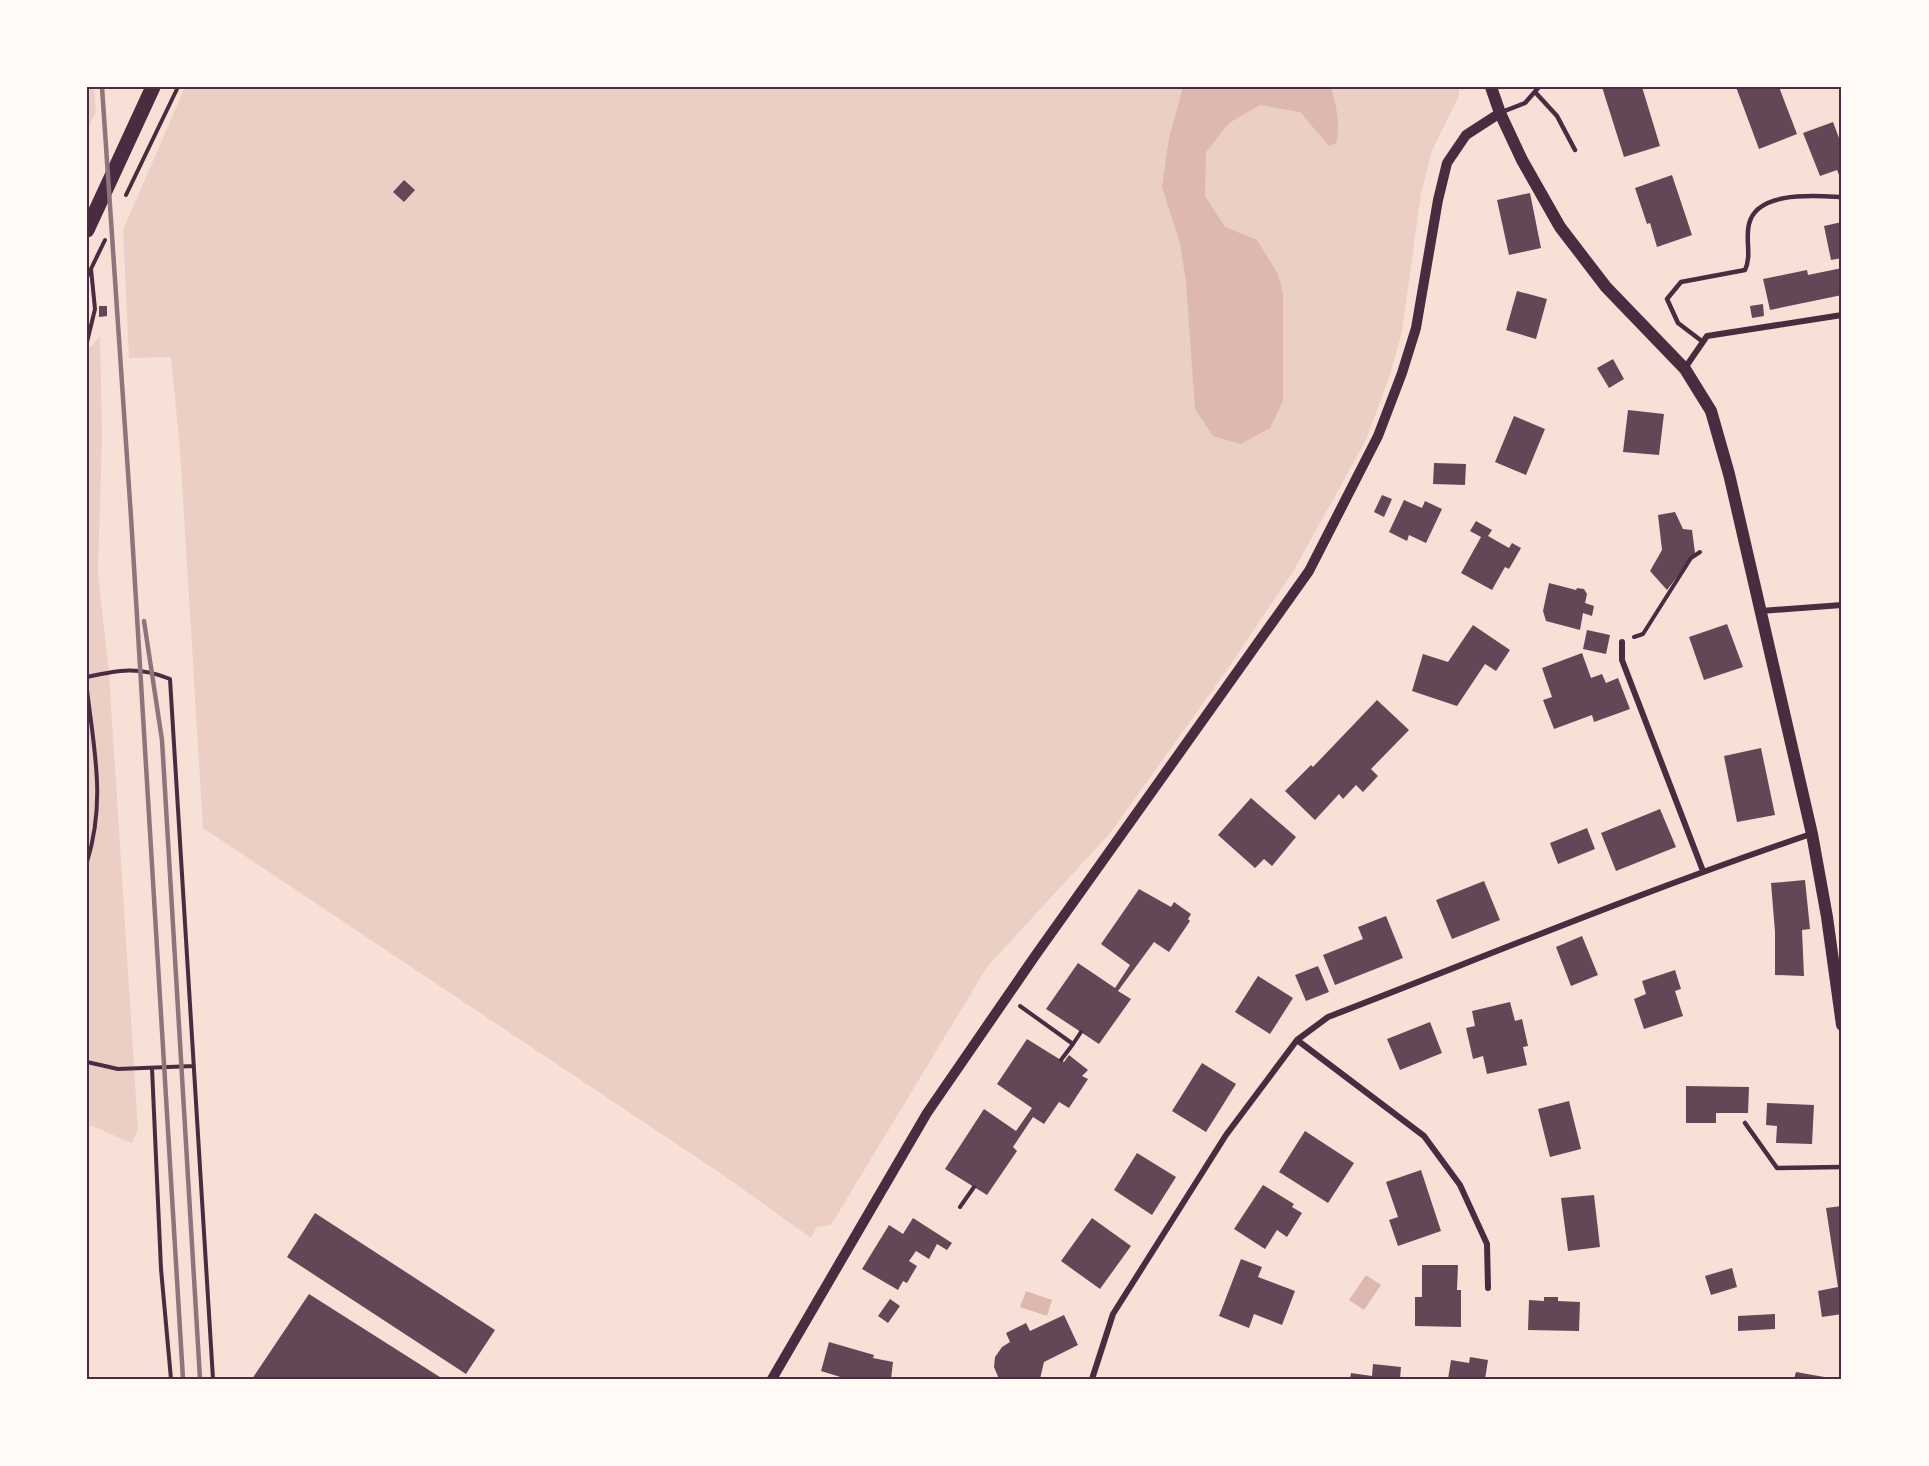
<svg xmlns="http://www.w3.org/2000/svg" width="1929" height="1466" font-family="Karla,sans-serif">
	<style>
		.green { fill: #ebcfc5 }
		.water { fill: #dcb8b0 }
		.building { fill: #644757 }
		.lines { fill: none; stroke-linecap: round; stroke-linejoin: round }
		.path { stroke: #4a2c40; stroke-width: 4 }
		.service { stroke: #4a2c40; stroke-width: 4.5 }
		.minor { stroke: #4a2c40; stroke-width: 6 }
		.tertiary { stroke: #4a2c40; stroke-width: 10 }
		.secondary { stroke: #4a2c40; stroke-width: 12 }
		.primary { stroke: #4a2c40; stroke-width: 15 }
		.rail { stroke: #8f747c; stroke-width: 4.5 }
		.neatline { fill: none; stroke: #4a2c40; stroke-width: 2 }
	</style>
	<rect width="100%" height="100%" fill="#f7e1d7"/>
	<path class="green" d="M 87,87 L 94,87 L 96,112 L 87,130 Z
		M 185,87 L 1459,87 L 1459,96 L 1432,151 L 1421,194 L 1402,332 L 1389,378 L 1366,440 L 1294,570 L 1227,670 L 1111,832 L 987,967 L 831,1225 L 817,1227 L 811,1238 L 723,1175 L 203,828 L 180,450 L 171,357 L 129,358 L 123,230 Z
		M 100,336 L 102,435 L 98,574 L 109,673 L 138,1129 L 132,1143 L 87,1124 L 87,351 Z"/>
	<path class="water" d="M 1183,87 L 1331,87 C 1336,106 1341,124 1336,143 L 1329,146 L 1300,112 L 1260,105 L 1229,123 L 1206,152 L 1205,196 L 1225,227 L 1257,240 L 1278,274 L 1283,293 L 1283,401 L 1270,428 L 1241,444 L 1213,436 L 1195,409 L 1186,282 L 1180,243 L 1162,187 L 1169,138 Z
		M 1366,1275 L 1381,1285 L 1364,1310 L 1349,1300 Z
		M 1026,1291 L 1052,1300 L 1047,1316 L 1020,1307 Z"/>
	<path class="building" d="M 1602,87 L 1642,87 L 1660,146 L 1624,157 Z
		M 1736,87 L 1779,87 L 1797,134 L 1759,149 Z
		M 1833,122 L 1842,146 L 1842,174 L 1839,175 L 1837,170 L 1820,176 L 1803,133 Z
		M 1672,175 L 1692,235 L 1657,247 L 1650,223 L 1647,224 L 1635,188 Z
		M 404,180 L 415,190 L 404,202 L 393,192 Z
		M 1530,193 L 1541,248 L 1509,255 L 1497,200 Z
		M 1842,222 L 1842,258 L 1831,260 L 1824,226 Z
		M 1842,268 L 1842,295 L 1770,310 L 1763,279 L 1807,270 L 1808,275 Z
		M 1517,291 L 1547,299 L 1536,339 L 1506,330 Z
		M 1763,304 L 1764,316 L 1752,318 L 1750,306 Z
		M 99,306 L 107,306 L 107,316 L 99,317 Z
		M 1613,359 L 1624,379 L 1609,388 L 1597,368 Z
		M 1628,410 L 1664,414 L 1659,455 L 1623,452 Z
		M 1514,416 L 1545,429 L 1526,475 L 1495,462 Z
		M 1434,463 L 1466,464 L 1465,485 L 1433,484 Z
		M 1382,495 L 1392,499 L 1384,517 L 1374,512 Z
		M 1404,500 L 1422,508 L 1425,501 L 1442,509 L 1426,543 L 1409,535 L 1407,541 L 1389,532 Z
		M 1675,512 L 1683,529 L 1692,530 L 1695,553 L 1667,590 L 1650,571 L 1662,550 L 1658,515 Z
		M 1476,521 L 1492,530 L 1488,536 L 1509,548 L 1512,543 L 1521,548 L 1509,569 L 1505,567 L 1492,590 L 1461,573 L 1481,537 L 1470,531 Z
		M 1549,583 L 1576,590 L 1577,588 L 1584,589 L 1587,594 L 1585,603 L 1594,606 L 1592,616 L 1583,613 L 1580,630 L 1546,621 L 1543,611 Z
		M 1727,624 L 1743,667 L 1704,680 L 1689,637 Z
		M 1473,625 L 1510,650 L 1496,671 L 1485,664 L 1457,706 L 1412,691 L 1423,654 L 1448,662 Z
		M 1587,630 L 1610,635 L 1606,654 L 1583,649 Z
		M 1582,653 L 1591,678 L 1602,674 L 1606,683 L 1618,678 L 1630,709 L 1594,722 L 1592,715 L 1554,729 L 1543,700 L 1552,697 L 1542,668 Z
		M 1377,700 L 1409,730 L 1371,769 L 1378,776 L 1363,792 L 1356,785 L 1343,799 L 1339,794 L 1315,820 L 1285,791 L 1311,765 L 1313,767 Z
		M 1761,748 L 1775,815 L 1737,822 L 1724,756 Z
		M 1251,798 L 1296,837 L 1272,866 L 1264,859 L 1255,868 L 1218,835 Z
		M 1660,809 L 1676,847 L 1616,871 L 1601,833 Z
		M 1587,828 L 1595,849 L 1558,864 L 1550,843 Z
		M 1805,880 L 1810,929 L 1802,930 L 1804,976 L 1775,975 L 1775,932 L 1771,883 Z
		M 1484,881 L 1500,920 L 1452,939 L 1436,900 Z
		M 1139,889 L 1171,907 L 1174,902 L 1191,914 L 1188,919 L 1190,921 L 1169,952 L 1154,942 L 1118,991 L 1131,999 L 1099,1044 L 1046,1009 L 1078,963 L 1115,988 L 1130,965 L 1101,944 Z
		M 1386,916 L 1403,958 L 1335,985 L 1323,955 L 1363,939 L 1358,927 Z
		M 1582,936 L 1598,975 L 1571,986 L 1556,947 Z
		M 1318,966 L 1329,992 L 1306,1001 L 1295,975 Z
		M 1675,970 L 1681,989 L 1675,991 L 1683,1016 L 1644,1029 L 1634,999 L 1646,994 L 1642,981 Z
		M 1258,976 L 1293,998 L 1270,1034 L 1235,1012 Z
		M 1510,1002 L 1515,1021 L 1522,1019 L 1528,1046 L 1523,1047 L 1527,1065 L 1487,1074 L 1483,1056 L 1473,1059 L 1466,1028 L 1475,1026 L 1472,1011 Z
		M 1430,1022 L 1442,1053 L 1400,1070 L 1387,1039 Z
		M 1027,1039 L 1064,1062 L 1069,1055 L 1088,1070 L 1082,1076 L 1088,1079 L 1069,1108 L 1059,1102 L 1044,1124 L 1033,1117 L 1013,1147 L 1017,1151 L 987,1195 L 945,1169 L 984,1109 L 1016,1131 L 1032,1108 L 997,1084 Z
		M 1202,1063 L 1236,1084 L 1206,1132 L 1172,1111 Z
		M 1686,1086 L 1749,1087 L 1748,1113 L 1716,1113 L 1716,1123 L 1686,1123 Z
		M 1569,1101 L 1581,1149 L 1550,1157 L 1538,1109 Z
		M 1767,1103 L 1814,1105 L 1812,1144 L 1776,1143 L 1777,1126 L 1766,1125 Z
		M 1305,1131 L 1354,1163 L 1328,1203 L 1279,1172 Z
		M 1137,1153 L 1176,1177 L 1152,1215 L 1114,1190 Z
		M 1421,1170 L 1441,1231 L 1398,1246 L 1389,1220 L 1398,1217 L 1386,1182 Z
		M 1263,1185 L 1294,1204 L 1292,1207 L 1302,1213 L 1287,1237 L 1277,1230 L 1265,1249 L 1234,1229 Z
		M 1594,1195 L 1600,1247 L 1568,1251 L 1561,1198 Z
		M 1842,1206 L 1842,1314 L 1822,1317 L 1818,1291 L 1838,1287 L 1826,1208 Z
		M 315,1213 L 495,1330 L 466,1374 L 287,1257 Z
		M 913,1218 L 952,1243 L 947,1250 L 937,1244 L 929,1259 L 916,1251 L 909,1261 L 917,1266 L 907,1283 L 903,1281 L 898,1290 L 862,1269 L 889,1225 L 903,1234 Z
		M 1092,1218 L 1131,1246 L 1100,1289 L 1061,1261 Z
		M 1241,1259 L 1262,1267 L 1258,1277 L 1295,1291 L 1282,1325 L 1254,1314 L 1249,1328 L 1219,1316 Z
		M 1422,1265 L 1458,1265 L 1457,1290 L 1461,1290 L 1461,1327 L 1415,1326 L 1415,1297 L 1422,1297 Z
		M 1732,1268 L 1737,1287 L 1711,1295 L 1705,1276 Z
		M 309,1294 L 443,1379 L 252,1379 Z
		M 1544,1297 L 1558,1297 L 1558,1301 L 1580,1302 L 1579,1331 L 1528,1330 L 1529,1300 L 1544,1301 Z
		M 890,1299 L 900,1306 L 888,1323 L 878,1316 Z
		M 1775,1314 L 1775,1329 L 1738,1331 L 1738,1316 Z
		M 1064,1315 L 1078,1345 L 1044,1362 L 1040,1379 L 999,1379 L 994,1367 L 995,1357 L 1002,1347 L 1010,1342 L 1006,1333 L 1026,1323 L 1030,1331 Z
		M 829,1342 L 874,1355 L 873,1358 L 893,1362 L 891,1379 L 847,1379 L 821,1371 Z
		M 1470,1357 L 1488,1360 L 1485,1379 L 1448,1379 L 1451,1360 L 1469,1363 Z
		M 1373,1364 L 1401,1367 L 1400,1379 L 1350,1379 L 1351,1373 L 1372,1376 Z
		M 1796,1372 L 1830,1378 L 1830,1379 L 1794,1379 Z"/>
	<g class="lines">
		<path class="path" d="M 126,195 L 178,87
			M 87,277 L 105,240
			M 87,342 L 95,309 L 91,269
			M 1634,637 L 1643,634 L 1691,558 L 1700,552
			M 87,677 C 118,670 139,666 170,679 L 213,1379
			M 87,690 C 94,750 106,801 87,862
			M 1020,1006 L 1073,1044 L 1081,1032
			M 1061,1060 L 1073,1044
			M 87,1062 L 118,1069 L 194,1066
			M 152,1068 L 161,1269 L 171,1379
			M 960,1207 L 974,1187"/>
		<path class="service" d="M 1535,92 L 1557,116 L 1575,150
			M 1502,112 L 1525,103 L 1539,87
			M 1703,342 L 1678,323 L 1667,299 L 1681,282 L 1745,270 C 1752,255 1745,240 1749,224 C 1757,190 1816,196 1842,197
			M 1745,1123 L 1777,1168 L 1842,1167"/>
		<path class="minor" d="M 1685,368 L 1707,336 L 1842,315
			M 1761,611 L 1842,605
			M 1622,642 L 1622,660 L 1703,871
			M 1297,1040 L 1424,1136 L 1460,1185 L 1487,1244 L 1488,1288
			M 1092,1379 L 1113,1314 L 1226,1135 L 1297,1040 L 1328,1017 C 1489,955 1648,889 1811,834"/>
		<path class="tertiary" d="M 772,1379 L 927,1113 L 1035,956 L 1309,571 L 1378,436 L 1402,373 L 1416,328 L 1438,200 L 1447,163 L 1466,135 L 1500,113"/>
		<path class="secondary" d="M 1491,87 L 1500,113 L 1522,160 L 1560,227 L 1606,287 L 1685,369 L 1711,411 L 1729,474 L 1812,834 L 1827,917 L 1842,1025"/>
		<path class="primary" d="M 87,230 L 153,87"/>
		<path class="rail" d="M 102,87 L 131,517 L 183,1379
			M 144,621 L 162,740 L 200,1379"/>
	</g>
	<rect width="1929" height="1466" fill="none" stroke="#fffaf5" stroke-width="177"/>
	<rect x="88" y="88" width="1752" height="1290" class="neatline"/>
</svg>
